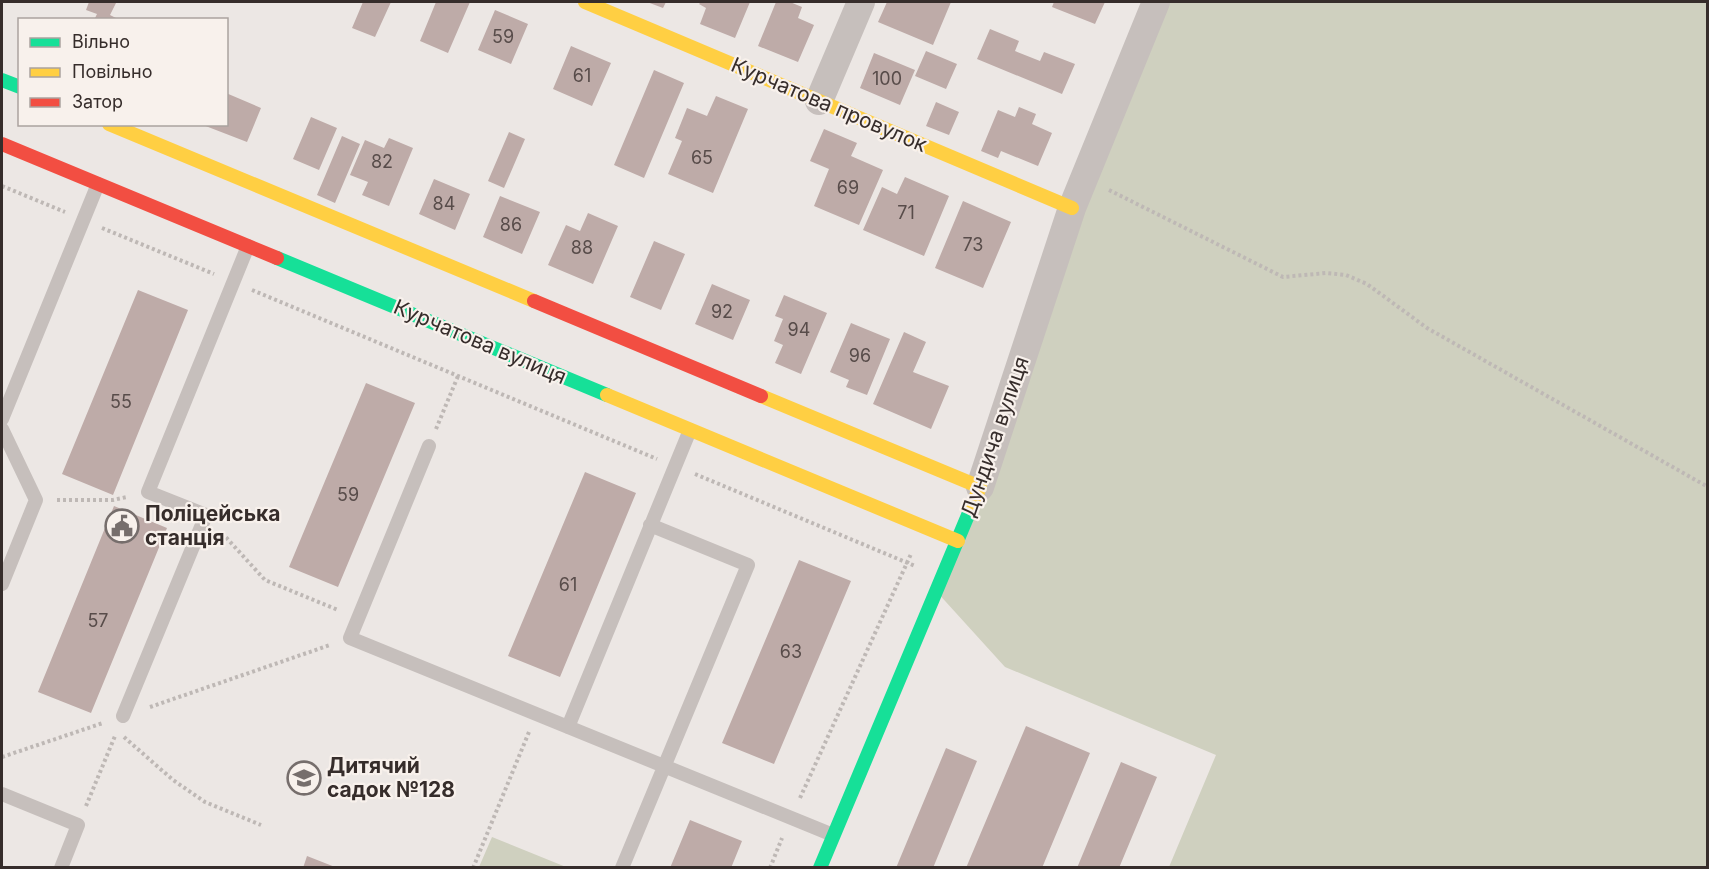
<svg xmlns="http://www.w3.org/2000/svg" width="1709" height="869" font-family="Inter,sans-serif">
	<style>
		.green { fill: #cfd0bf }
		.building { fill: #beaba8 }
		.lines { fill: none; stroke-linecap: round; stroke-linejoin: round }
		.path { stroke: #beb8b5; stroke-width: 4; stroke-dasharray: 3 3; stroke-linecap: butt }
		.lane { stroke: #c6bfbc; stroke-width: 14 }
		.street { stroke: #c6bfbc; stroke-width: 28 }
		.fast { stroke: #16e098; stroke-width: 14 }
		.slow { stroke: #ffcf43; stroke-width: 14 }
		.jam { stroke: #f24e42; stroke-width: 14 }
		.labels { text-anchor: middle; stroke-width: 4.5; stroke-linejoin: round; paint-order: stroke }
		.number-label { font-size: 18px; fill: #584c4a }
		.street-label { font-size: 21px; fill: #362d2b; stroke: #f8f1ec }
		.poi-label { font-size: 21px; font-weight: bold; fill: #362d2b; stroke: #f8f1ec; text-anchor: start }
	</style>
	<rect width="100%" height="100%" fill="#ece7e4"/>
	<path class="green" d="M 1156,2 L 1707,2 L 1707,867 L 1169,867 L 1216,755 L 1005,667 L 936,591 Z
		M 492,837 L 566,867 L 479,867 Z"/>
	<path class="building" d="M 89,2 L 116,3 L 110,15 L 120,20 L 94,20 L 97,14 L 86,10 Z
		M 363,2 L 391,2 L 375,37 L 352,28 Z
		M 436,2 L 470,2 L 448,53 L 420,41 Z
		M 647,2 L 666,2 L 663,8 Z
		M 701,2 L 750,2 L 735,38 L 700,24 L 706,8 L 699,4 Z
		M 776,2 L 790,2 L 802,7 L 798,18 L 814,25 L 798,62 L 758,46 Z
		M 887,2 L 951,2 L 933,45 L 878,22 Z
		M 1054,2 L 1105,2 L 1095,24 L 1052,7 Z
		M 495,10 L 528,24 L 511,64 L 478,50 Z
		M 990,29 L 1019,41 L 1015,51 L 1040,61 L 1044,52 L 1075,64 L 1062,94 L 977,59 Z
		M 571,46 L 611,63 L 592,106 L 553,89 Z
		M 926,51 L 957,64 L 946,89 L 915,76 Z
		M 874,53 L 915,70 L 900,105 L 860,88 Z
		M 654,70 L 684,83 L 644,178 L 614,165 Z
		M 226,93 L 261,108 L 247,142 L 203,125 L 226,124 Z
		M 716,96 L 748,109 L 713,193 L 668,174 L 682,141 L 675,138 L 687,108 L 707,116 Z
		M 936,102 L 959,112 L 949,135 L 926,126 Z
		M 1019,107 L 1036,114 L 1032,124 L 1052,133 L 1038,166 L 1001,151 L 998,158 L 981,151 L 998,110 L 1015,117 Z
		M 311,117 L 337,128 L 319,170 L 293,159 Z
		M 824,129 L 857,143 L 851,156 L 883,170 L 859,225 L 814,206 L 829,169 L 810,161 Z
		M 509,132 L 525,139 L 504,188 L 488,181 Z
		M 342,136 L 360,144 L 335,203 L 317,195 Z
		M 389,138 L 413,148 L 389,206 L 362,195 L 368,182 L 350,175 L 365,140 L 384,148 Z
		M 905,177 L 949,196 L 924,256 L 863,230 L 882,187 L 897,194 Z
		M 434,179 L 470,194 L 455,230 L 419,214 Z
		M 500,196 L 540,212 L 522,254 L 483,237 Z
		M 963,201 L 1011,222 L 983,288 L 935,268 Z
		M 588,213 L 618,226 L 593,284 L 548,265 L 566,225 L 580,231 Z
		M 654,241 L 685,254 L 661,310 L 630,297 Z
		M 712,284 L 750,300 L 733,340 L 695,324 Z
		M 138,290 L 188,310 L 113,495 L 62,474 Z
		M 784,295 L 827,313 L 801,374 L 775,363 L 783,345 L 774,341 L 783,319 L 775,316 Z
		M 851,323 L 890,339 L 867,395 L 846,387 L 849,380 L 830,372 Z
		M 904,332 L 926,342 L 913,372 L 949,386 L 931,429 L 873,404 Z
		M 366,383 L 415,403 L 338,587 L 289,567 Z
		M 585,472 L 636,493 L 560,677 L 508,656 Z
		M 114,506 L 167,528 L 91,713 L 38,692 Z
		M 799,560 L 851,581 L 774,764 L 722,743 Z
		M 1026,726 L 1090,753 L 1042,868 L 966,868 Z
		M 946,748 L 977,761 L 933,868 L 896,868 Z
		M 1121,762 L 1157,777 L 1119,868 L 1077,868 Z
		M 690,820 L 742,841 L 731,868 L 670,868 Z
		M 307,856 L 335,867 L 335,868 L 303,868 Z"/>
	<g class="lines">
		<path class="path" d="M 2,186 L 65,212
			M 1109,190 L 1283,277 L 1326,273 L 1346,275 L 1367,284 L 1427,328 L 1708,487
			M 102,228 L 214,274
			M 252,290 L 657,459
			M 436,429 L 458,376
			M 695,474 L 915,566
			M 57,500 L 113,500 L 127,497
			M 222,533 L 265,580 L 338,610
			M 150,707 L 330,645
			M 124,737 L 173,780 L 205,802 L 261,825
			M 2,757 L 103,723
			M 800,798 L 911,554
			M 86,806 L 115,736
			M 473,868 L 529,732
			M 770,868 L 782,838"/>
		<path class="lane" d="M 2,419 L 98,184
			M 2,429 L 36,500 L 2,584
			M 429,446 L 350,638 L 833,835
			M 123,716 L 206,515 L 148,492 L 248,246
			M 568,727 L 690,430
			M 2,794 L 78,825 L 61,868
			M 622,868 L 748,565 L 650,525"/>
		<path class="street" d="M 819,101 L 861,2
			M 980,487 L 1072,208 L 1156,2"/>
		<path class="fast" d="M 2,80 L 20,87
			M 277,258 L 607,395
			M 820,868 L 971,508"/>
		<path class="slow" d="M 585,2 L 1072,208
			M 109,124 L 534,301
			M 607,395 L 958,541
			M 761,396 L 980,487 L 971,508"/>
		<path class="jam" d="M 2,144 L 277,258
			M 534,301 L 761,396"/>
	</g>
	<defs>
		<symbol id="civic-ring" viewBox="-11 -11 22 22"><circle r="9.5" fill="#f8f1ec" stroke="#766e6c" stroke-width="1.5"/><path d="M-.6-6.5H3V-4.5H.6V-3L4-1V1h2V6H-6V1h2V-1L-.6-3ZM-1.2 2.5V6h2.4V2.5Z" fill="#766e6c"/></symbol>
		<symbol id="school-ring" viewBox="-11 -11 22 22"><circle r="9.5" fill="#f8f1ec" stroke="#766e6c" stroke-width="1.5"/><path d="M0-5L7-2L0 1L-7-2ZM-4 1L0 2.5L4 1V4Q0 6-4 4Z" fill="#766e6c"/></symbol>
	</defs>
	<g fill-rule="evenodd">
		<use href="#civic-ring" x="103" y="507" width="38" height="38"/>
		<use href="#school-ring" x="285" y="759" width="38" height="38"/>
	</g>
	<g class="labels">
		<g class="number-label">
			<text x="503" y="43">59</text>
			<text x="582" y="82">61</text>
			<text x="887" y="85">100</text>
			<text x="702" y="164">65</text>
			<text x="382" y="168">82</text>
			<text x="848" y="194">69</text>
			<text x="444" y="210">84</text>
			<text x="906" y="219">71</text>
			<text x="511" y="231">86</text>
			<text x="973" y="251">73</text>
			<text x="582" y="254">88</text>
			<text x="722" y="318">92</text>
			<text x="799" y="336">94</text>
			<text x="860" y="362">96</text>
			<text x="121" y="408">55</text>
			<text x="348" y="501">59</text>
			<text x="568" y="591">61</text>
			<text x="98" y="627">57</text>
			<text x="791" y="658">63</text>
		</g>
		<g class="street-label">
			<text transform="translate(829 105) rotate(23)" y="7">Курчатова провулок</text>
			<text transform="translate(480 342) rotate(23)" y="7">Курчатова вулиця</text>
			<text transform="translate(995 437) rotate(-71)" y="7">Дундича вулиця</text>
		</g>
		<g class="poi-label">
			<text x="145" y="521">Поліцейська<tspan x="145" dy="24">станція</tspan></text>
			<text x="327" y="773">Дитячий<tspan x="327" dy="24">садок №128</tspan></text>
		</g>
	</g>
	<rect width="1709" height="869" fill="none" stroke="#362d2b" stroke-width="6"/>
	<rect x="18" y="18" width="210" height="108" fill="#f8f1ec" stroke="#aaa39f" stroke-width="1.5"/>
	<rect x="30" y="38" width="30" height="9" fill="#16e098" stroke="#aaa39f" stroke-width="1.5"/>
	<text x="72" y="48" font-size="18" fill="#362d2b">Вільно</text>
	<rect x="30" y="68" width="30" height="9" fill="#ffcf43" stroke="#aaa39f" stroke-width="1.5"/>
	<text x="72" y="78" font-size="18" fill="#362d2b">Повільно</text>
	<rect x="30" y="98" width="30" height="9" fill="#f24e42" stroke="#aaa39f" stroke-width="1.5"/>
	<text x="72" y="108" font-size="18" fill="#362d2b">Затор</text>
</svg>
